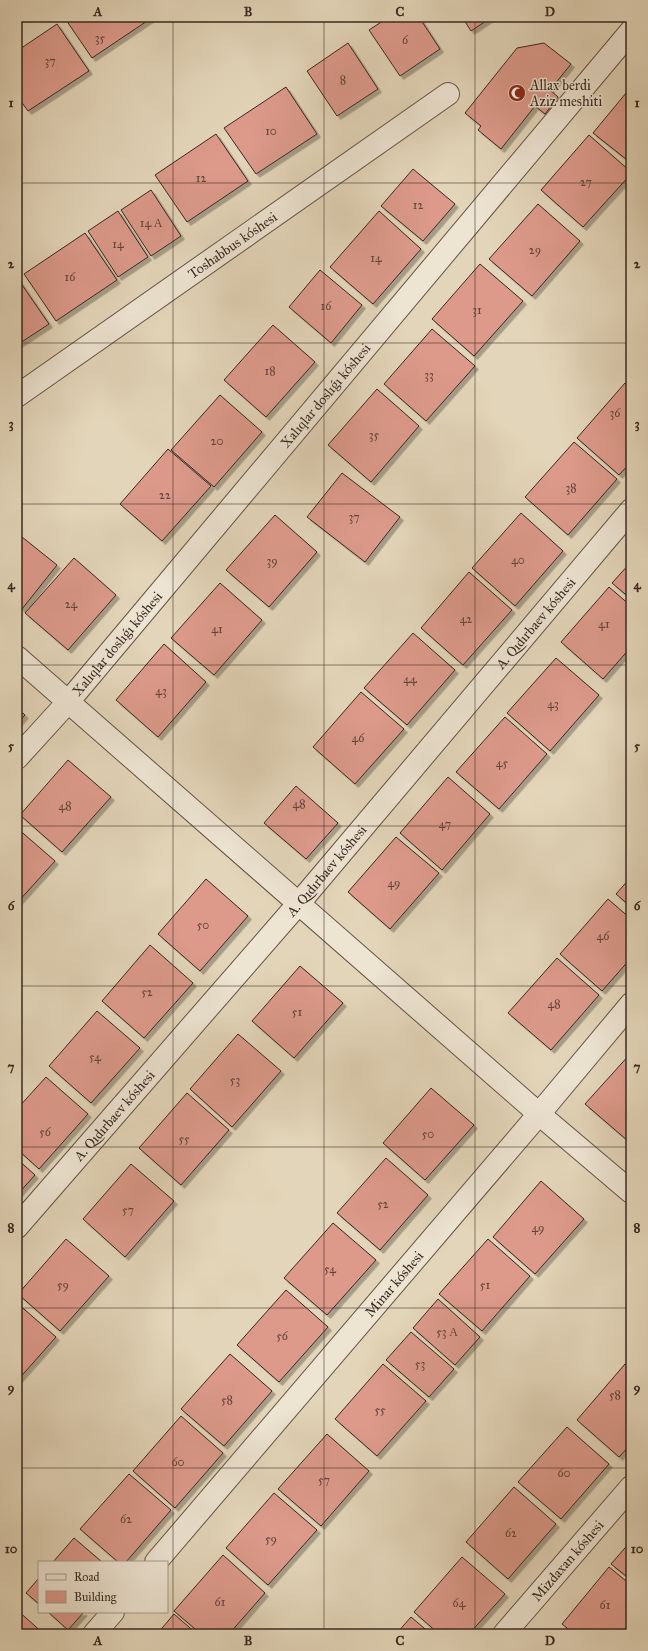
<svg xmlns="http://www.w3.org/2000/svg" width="648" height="1651" font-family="'IM FELL Great Primer',serif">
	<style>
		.building { fill: #dd9a8b; stroke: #392822; filter: url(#shadow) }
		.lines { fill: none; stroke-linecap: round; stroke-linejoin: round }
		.street-casing { stroke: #645348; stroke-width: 24 }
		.street { stroke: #ede4d2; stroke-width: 22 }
		.grid { fill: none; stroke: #392822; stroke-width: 1; stroke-opacity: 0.55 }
		.labels { text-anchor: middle; stroke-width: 3; stroke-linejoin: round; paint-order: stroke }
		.number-label { font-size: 12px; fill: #62443c }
		.poi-label { font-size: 14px; fill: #392822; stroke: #ede4d2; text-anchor: start }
		.street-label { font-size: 14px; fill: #392822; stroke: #ede4d2 }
		.neatline { fill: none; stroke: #392822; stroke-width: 1.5 }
		.grid-label { font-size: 13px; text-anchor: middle; font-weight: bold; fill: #392822 }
	</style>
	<defs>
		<filter id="shadow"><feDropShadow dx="3.5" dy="3.5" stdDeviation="0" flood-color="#0004"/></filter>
	</defs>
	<rect width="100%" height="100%" fill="#e3d5b9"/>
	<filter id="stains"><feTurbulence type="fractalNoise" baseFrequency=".005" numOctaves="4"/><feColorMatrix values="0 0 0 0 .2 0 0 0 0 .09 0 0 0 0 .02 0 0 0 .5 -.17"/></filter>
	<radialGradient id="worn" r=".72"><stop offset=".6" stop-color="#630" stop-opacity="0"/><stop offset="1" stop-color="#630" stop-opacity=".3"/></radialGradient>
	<path class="building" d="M 64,17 L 153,17 L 92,58 Z
		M 389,17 L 419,17 L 440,49 L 400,76 L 369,30 Z
		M 462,17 L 492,17 L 471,31 Z
		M 57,24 L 89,71 L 28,111 L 17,96 L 17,51 Z
		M 348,43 L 378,89 L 337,116 L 307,71 Z
		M 544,43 L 571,64 L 550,90 L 558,97 L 545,114 L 535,106 L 501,149 L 478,130 L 481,126 L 465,113 L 517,48 Z
		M 286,87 L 317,134 L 256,174 L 224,128 Z
		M 631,87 L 631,163 L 593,133 Z
		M 216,134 L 248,181 L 187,222 L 155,175 Z
		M 589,135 L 631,172 L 631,174 L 583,227 L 541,190 Z
		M 413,169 L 455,204 L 423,241 L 381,206 Z
		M 151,190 L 181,236 L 151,256 L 121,210 Z
		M 538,204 L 580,241 L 532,296 L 489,259 Z
		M 118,211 L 148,257 L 118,277 L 88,231 Z
		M 379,211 L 421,249 L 373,304 L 330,267 Z
		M 85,233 L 117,280 L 56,321 L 24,274 Z
		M 480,264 L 523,301 L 474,356 L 432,319 Z
		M 320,270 L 362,305 L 331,343 L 289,307 Z
		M 18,279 L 49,324 L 17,345 L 17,280 Z
		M 273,325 L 315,362 L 266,417 L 224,380 Z
		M 432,329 L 475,366 L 426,421 L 384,384 Z
		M 625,383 L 631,388 L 631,462 L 619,475 L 577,438 Z
		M 377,389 L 419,426 L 371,482 L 328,445 Z
		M 220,395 L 262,432 L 214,487 L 171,450 Z
		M 574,442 L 617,479 L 568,535 L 525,497 Z
		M 168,449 L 211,486 L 162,541 L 120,504 Z
		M 342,473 L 400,517 L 365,562 L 307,517 Z
		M 521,513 L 563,551 L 515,606 L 472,568 Z
		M 275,515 L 317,552 L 269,607 L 226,570 Z
		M 17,533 L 57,565 L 22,609 L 17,605 Z
		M 74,558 L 116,595 L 68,650 L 25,613 Z
		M 631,562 L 631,599 L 612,583 Z
		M 469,572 L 512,610 L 463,665 L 421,628 Z
		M 220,583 L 262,620 L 214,675 L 171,638 Z
		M 609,587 L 631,606 L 631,647 L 603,679 L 561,642 Z
		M 413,633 L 455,670 L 407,725 L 364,688 Z
		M 164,644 L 206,682 L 158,737 L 116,700 Z
		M 556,658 L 599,695 L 550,751 L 507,713 Z
		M 361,692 L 404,729 L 355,784 L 313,747 Z
		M 17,708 L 25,715 L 17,724 Z
		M 505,717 L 547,754 L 499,809 L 456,772 Z
		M 68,760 L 111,797 L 62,852 L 20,815 Z
		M 448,777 L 490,814 L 442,870 L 400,833 Z
		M 296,786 L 338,823 L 306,859 L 264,823 Z
		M 17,828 L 55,861 L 17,903 Z
		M 396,837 L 439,873 L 390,929 L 348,892 Z
		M 631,877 L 631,907 L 616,894 Z
		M 206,879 L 248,916 L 200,971 L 158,934 Z
		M 608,899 L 631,919 L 631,958 L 602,991 L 560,954 Z
		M 150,945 L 193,983 L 144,1038 L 102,1001 Z
		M 557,958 L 599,995 L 551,1050 L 508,1013 Z
		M 300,966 L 343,1003 L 294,1058 L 252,1021 Z
		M 97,1011 L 140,1048 L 91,1103 L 49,1066 Z
		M 238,1034 L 281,1071 L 232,1127 L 190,1089 Z
		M 631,1053 L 631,1138 L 628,1141 L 585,1104 Z
		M 46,1077 L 88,1114 L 39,1169 L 17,1149 L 17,1109 Z
		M 431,1088 L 474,1125 L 425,1180 L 383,1143 Z
		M 187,1093 L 229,1130 L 181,1185 L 139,1148 Z
		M 386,1158 L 428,1195 L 380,1250 L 337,1213 Z
		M 17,1159 L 35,1175 L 17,1195 Z
		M 131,1164 L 174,1201 L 125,1257 L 83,1219 Z
		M 541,1181 L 584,1219 L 535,1274 L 493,1237 Z
		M 333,1223 L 376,1260 L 327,1315 L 284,1278 Z
		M 66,1239 L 109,1276 L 60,1331 L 18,1294 Z
		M 488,1239 L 530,1276 L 482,1331 L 439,1294 Z
		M 286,1290 L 328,1327 L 279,1382 L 237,1345 Z
		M 438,1299 L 480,1337 L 455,1365 L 413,1328 Z
		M 17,1303 L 56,1337 L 17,1381 Z
		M 411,1332 L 454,1369 L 429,1397 L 386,1360 Z
		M 230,1354 L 272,1391 L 224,1446 L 181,1409 Z
		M 383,1364 L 426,1401 L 377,1456 L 335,1419 Z
		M 625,1364 L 631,1369 L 631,1444 L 619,1457 L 577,1420 Z
		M 181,1416 L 223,1453 L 175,1508 L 133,1471 Z
		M 567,1427 L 609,1464 L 561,1519 L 518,1482 Z
		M 327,1434 L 369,1471 L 321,1526 L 278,1489 Z
		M 129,1474 L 171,1510 L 126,1562 L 118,1562 L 80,1529 Z
		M 514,1487 L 556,1524 L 508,1579 L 466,1542 Z
		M 274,1493 L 317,1530 L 268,1585 L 226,1548 Z
		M 74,1538 L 102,1562 L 53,1562 Z
		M 631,1541 L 631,1580 L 611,1564 Z
		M 223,1555 L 265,1593 L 229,1634 L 201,1634 L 174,1611 Z
		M 462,1557 L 505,1594 L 469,1634 L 439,1634 L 414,1612 Z
		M 609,1567 L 631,1585 L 631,1630 L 627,1634 L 574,1634 L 562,1624 Z
		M 39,1578 L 39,1604 L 26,1593 Z
		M 17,1610 L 44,1634 L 17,1634 Z
		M 48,1612 L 84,1612 L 68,1630 Z
		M 174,1614 L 197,1634 L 157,1634 Z
		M 411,1617 L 431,1634 L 396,1634 Z"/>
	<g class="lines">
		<defs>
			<g id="street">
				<path id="s1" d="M 17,396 L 448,94"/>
				<path d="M 17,657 L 539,1114 L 631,1192"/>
				<path id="s2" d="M 17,758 L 68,702 L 631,31"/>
				<path id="s3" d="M 17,1227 L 299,903 L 631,510"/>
				<path id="s4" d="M 156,1562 L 539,1114 L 631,1004"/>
				<path d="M 94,1634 L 113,1612"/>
				<path id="s5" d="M 504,1634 L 631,1487"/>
			</g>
		</defs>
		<use href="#street" class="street-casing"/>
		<use href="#street" class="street"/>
	</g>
	<path class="grid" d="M 173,17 L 173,1634M 324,17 L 324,1634M 475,17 L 475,1634M 17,183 L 631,183M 17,343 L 631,343M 17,504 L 631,504M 17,665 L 631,665M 17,826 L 631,826M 17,986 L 631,986M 17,1147 L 631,1147M 17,1308 L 631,1308M 17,1468 L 631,1468"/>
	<defs>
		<symbol id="mosque-disc" viewBox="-11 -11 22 22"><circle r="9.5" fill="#8f2418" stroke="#ede4d2"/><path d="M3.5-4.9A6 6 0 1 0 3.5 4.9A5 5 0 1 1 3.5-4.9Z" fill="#fff"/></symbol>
	</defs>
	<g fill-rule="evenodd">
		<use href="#mosque-disc" x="507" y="83" width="20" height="20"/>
	</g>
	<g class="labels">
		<g class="number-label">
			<text x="100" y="42">35</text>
			<text x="405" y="44">6</text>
			<text x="50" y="65">37</text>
			<text x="343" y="84">8</text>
			<text x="271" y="135">10</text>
			<text x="201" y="182">12</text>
			<text x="586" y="186">27</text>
			<text x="418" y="209">12</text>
			<text x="151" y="227">14 А</text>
			<text x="118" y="248">14</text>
			<text x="535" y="254">29</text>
			<text x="376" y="262">14</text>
			<text x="70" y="281">16</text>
			<text x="326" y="310">16</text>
			<text x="477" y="314">31</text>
			<text x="270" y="375">18</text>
			<text x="429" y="379">33</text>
			<text x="615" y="417">36</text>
			<text x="374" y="439">35</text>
			<text x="217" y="445">20</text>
			<text x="571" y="492">38</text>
			<text x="165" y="499">22</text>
			<text x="354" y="521">37</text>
			<text x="518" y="564">40</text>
			<text x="272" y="565">39</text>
			<text x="71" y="608">24</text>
			<text x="466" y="623">42</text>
			<text x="604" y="628">41</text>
			<text x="217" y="633">41</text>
			<text x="410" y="683">44</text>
			<text x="161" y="695">43</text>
			<text x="553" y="708">43</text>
			<text x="358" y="742">46</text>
			<text x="502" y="767">45</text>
			<text x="299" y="808">48</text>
			<text x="65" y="810">48</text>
			<text x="445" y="828">47</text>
			<text x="394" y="887">49</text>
			<text x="203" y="929">50</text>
			<text x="603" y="940">46</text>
			<text x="147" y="996">52</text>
			<text x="554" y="1008">48</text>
			<text x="297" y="1016">51</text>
			<text x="95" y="1061">54</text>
			<text x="235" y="1084">53</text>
			<text x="45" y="1136">56</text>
			<text x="428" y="1138">50</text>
			<text x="184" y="1143">55</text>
			<text x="383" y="1208">52</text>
			<text x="128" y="1214">57</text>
			<text x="538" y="1232">49</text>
			<text x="330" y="1273">54</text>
			<text x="63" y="1289">59</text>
			<text x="485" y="1289">51</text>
			<text x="447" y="1336">53 А</text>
			<text x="282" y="1340">56</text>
			<text x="420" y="1368">53</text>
			<text x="615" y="1399">58</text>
			<text x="227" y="1404">58</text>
			<text x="380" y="1414">55</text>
			<text x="178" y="1466">60</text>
			<text x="564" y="1477">60</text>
			<text x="324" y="1484">57</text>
			<text x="126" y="1523">62</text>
			<text x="511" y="1537">62</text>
			<text x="271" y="1543">59</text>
			<text x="220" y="1606">61</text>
			<text x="459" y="1607">64</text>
			<text x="605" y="1609">61</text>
		</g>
		<g class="poi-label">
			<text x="530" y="90">Allax berdi<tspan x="530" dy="16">Aziz meshiti</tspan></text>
		</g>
		<g class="street-label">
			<text dy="5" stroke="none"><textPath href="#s1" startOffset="263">Toshabbus kóshesi</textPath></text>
			<text dy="5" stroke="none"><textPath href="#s2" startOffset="476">Xalıqlar doslıǵı kóshesi</textPath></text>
			<text dy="5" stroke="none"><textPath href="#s3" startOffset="796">A. Qıdırbaev kóshesi</textPath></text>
			<text dy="5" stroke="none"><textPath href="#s2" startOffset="152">Xalıqlar doslıǵı kóshesi</textPath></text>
			<text dy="5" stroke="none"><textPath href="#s3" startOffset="472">A. Qıdırbaev kóshesi</textPath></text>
			<text dy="5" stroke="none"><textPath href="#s3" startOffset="148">A. Qıdırbaev kóshesi</textPath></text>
			<text dy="5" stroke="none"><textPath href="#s4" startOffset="366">Minar kóshesi</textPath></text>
			<text dy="5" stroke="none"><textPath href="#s5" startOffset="97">Mizdaxan kóshesi</textPath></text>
		</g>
	</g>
	<rect width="648" height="1651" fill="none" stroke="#e3d5b9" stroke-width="44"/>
	<rect x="38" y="1561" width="130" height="52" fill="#ede4d2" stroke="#a5998c"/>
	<rect x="46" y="1574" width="20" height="6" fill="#ede4d2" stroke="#a5998c"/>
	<text x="74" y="1581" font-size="12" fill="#392822">Road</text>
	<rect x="46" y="1591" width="20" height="12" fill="#dd9a8b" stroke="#a5998c"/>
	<text x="74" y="1601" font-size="12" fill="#392822">Building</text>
	<rect x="22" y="22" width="604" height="1607" class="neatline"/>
	<g class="grid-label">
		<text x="98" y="16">A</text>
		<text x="248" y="16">B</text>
		<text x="400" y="16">C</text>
		<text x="550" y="16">D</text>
		<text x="11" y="107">1</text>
		<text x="637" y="107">1</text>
		<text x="11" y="268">2</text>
		<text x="637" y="268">2</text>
		<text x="11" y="428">3</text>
		<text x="637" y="428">3</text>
		<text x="11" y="589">4</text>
		<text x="637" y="589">4</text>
		<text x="11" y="750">5</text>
		<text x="637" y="750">5</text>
		<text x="11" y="910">6</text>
		<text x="637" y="910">6</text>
		<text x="11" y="1071">7</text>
		<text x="637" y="1071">7</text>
		<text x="11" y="1232">8</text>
		<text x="637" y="1232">8</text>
		<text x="11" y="1392">9</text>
		<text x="637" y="1392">9</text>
		<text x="11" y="1553">10</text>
		<text x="637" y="1553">10</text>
		<text x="98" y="1645">A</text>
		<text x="248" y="1645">B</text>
		<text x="400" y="1645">C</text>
		<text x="550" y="1645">D</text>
	</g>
	<rect width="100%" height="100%" filter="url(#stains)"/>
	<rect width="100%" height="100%" fill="url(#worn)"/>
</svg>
